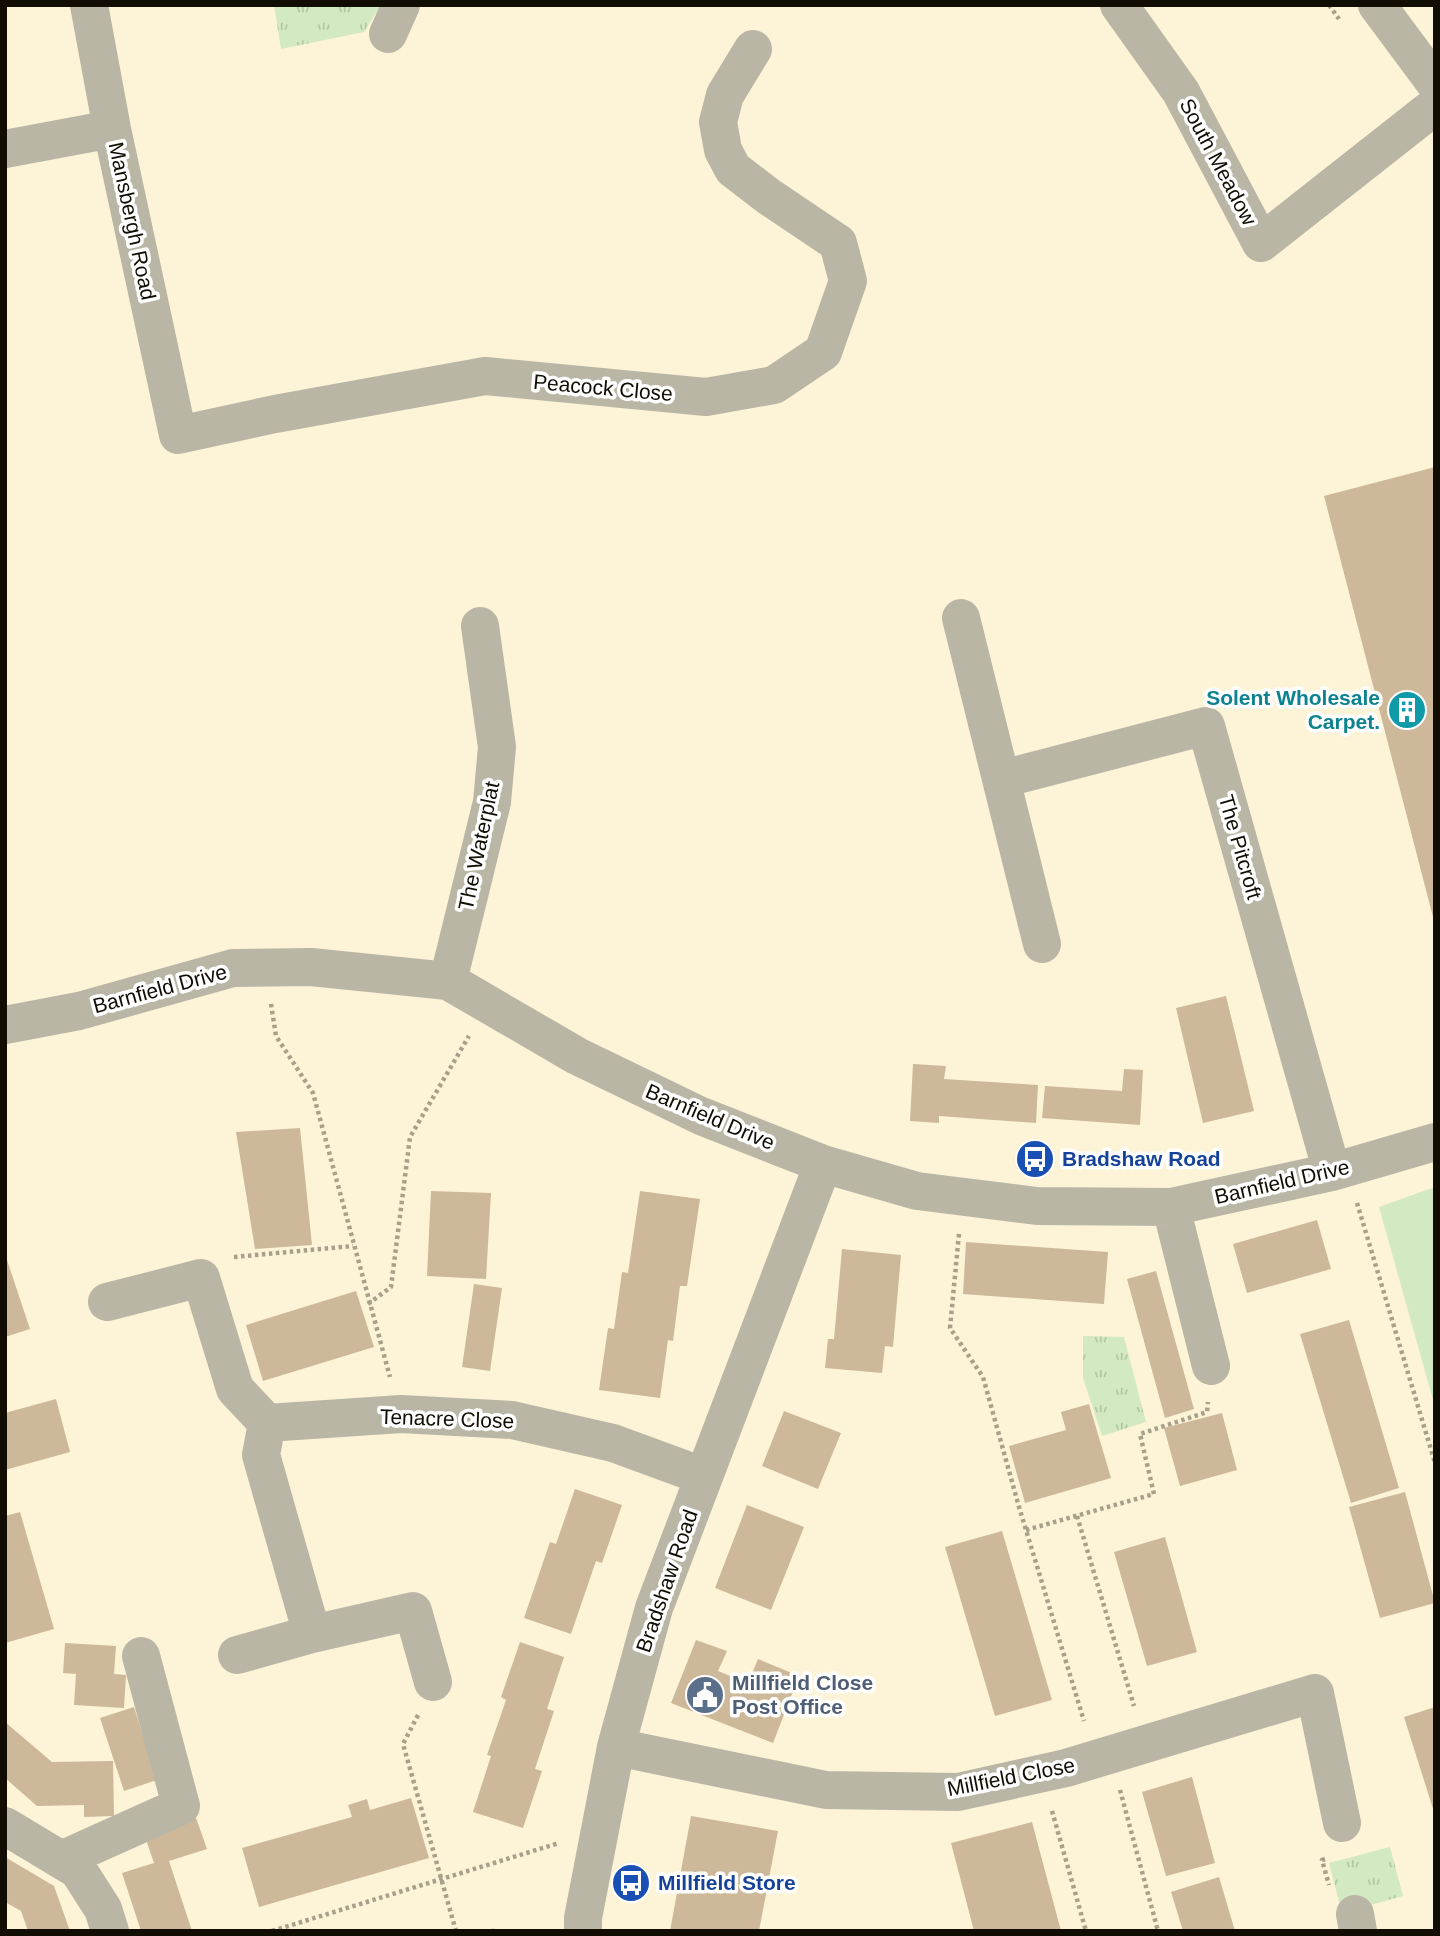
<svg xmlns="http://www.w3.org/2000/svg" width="1440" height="1936" font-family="Helvetica,sans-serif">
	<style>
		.grass { fill: #d2e9c1 }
		.park { fill: url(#park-tufts) }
		.building { fill: #cdb899 }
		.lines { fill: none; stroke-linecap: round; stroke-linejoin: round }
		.path { stroke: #a7a08a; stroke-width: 4.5; stroke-dasharray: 3.5 3.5; stroke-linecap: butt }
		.minor { stroke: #bab6a6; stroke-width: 38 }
		.labels { text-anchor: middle; stroke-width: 7; stroke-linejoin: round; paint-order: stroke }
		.street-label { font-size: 21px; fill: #110d03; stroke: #fff }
		.culture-label { font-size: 21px; font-weight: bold; fill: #0d838f; stroke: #fff; text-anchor: end }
		.transit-label { font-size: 21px; font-weight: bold; fill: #164399; stroke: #fff; text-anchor: start }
		.service-label { font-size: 21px; font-weight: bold; fill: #4e5e75; stroke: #fff; text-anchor: start }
	</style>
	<defs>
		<pattern id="park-tufts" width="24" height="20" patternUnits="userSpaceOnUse" patternTransform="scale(1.75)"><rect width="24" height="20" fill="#d2e9c1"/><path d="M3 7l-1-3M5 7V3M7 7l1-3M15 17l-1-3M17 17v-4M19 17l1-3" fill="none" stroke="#b3c7a4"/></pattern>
	</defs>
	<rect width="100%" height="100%" fill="#fdf4d7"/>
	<path class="grass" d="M 1435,1187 L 1435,1407 L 1379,1207 Z"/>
	<path class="park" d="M 274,5 L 381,5 L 364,32 L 281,49 Z
		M 1083,1336 L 1124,1337 L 1146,1422 L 1102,1436 L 1083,1378 Z
		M 1390,1847 L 1403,1896 L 1342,1913 L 1329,1863 Z"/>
	<path class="building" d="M 1435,467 L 1435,921 L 1434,921 L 1324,496 Z
		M 1226,996 L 1254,1111 L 1203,1123 L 1176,1008 Z
		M 913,1064 L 946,1066 L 944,1079 L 1038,1085 L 1036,1123 L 939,1116 L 939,1123 L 910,1121 Z
		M 1124,1069 L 1143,1070 L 1140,1125 L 1042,1118 L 1045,1086 L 1122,1091 Z
		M 300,1128 L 312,1245 L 255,1249 L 236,1132 Z
		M 431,1191 L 491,1193 L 486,1279 L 427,1276 Z
		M 640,1191 L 700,1199 L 687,1286 L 680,1286 L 673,1341 L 668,1340 L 660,1398 L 599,1390 L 608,1328 L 614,1329 L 622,1272 L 628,1273 Z
		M 1317,1220 L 1331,1269 L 1247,1293 L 1233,1244 Z
		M 966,1242 L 1108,1252 L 1104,1304 L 963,1294 Z
		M 842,1249 L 901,1255 L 893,1347 L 885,1346 L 882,1373 L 825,1368 L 828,1339 L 834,1339 Z
		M 5,1254 L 30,1329 L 5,1337 Z
		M 1156,1271 L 1194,1409 L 1165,1418 L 1127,1279 Z
		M 474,1284 L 502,1288 L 490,1371 L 462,1367 Z
		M 356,1291 L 374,1347 L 263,1381 L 246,1325 Z
		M 1349,1320 L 1399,1488 L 1351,1503 L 1300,1334 Z
		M 56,1399 L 70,1452 L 5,1470 L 5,1413 Z
		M 1089,1404 L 1111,1478 L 1025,1503 L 1009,1446 L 1066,1430 L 1061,1412 Z
		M 784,1411 L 841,1433 L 818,1489 L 762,1466 Z
		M 1222,1413 L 1237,1470 L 1180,1486 L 1164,1428 Z
		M 575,1489 L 622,1505 L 602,1563 L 596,1561 L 571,1634 L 524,1618 L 550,1542 L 556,1544 Z
		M 1405,1492 L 1435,1603 L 1380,1618 L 1349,1507 Z
		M 747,1505 L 804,1527 L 771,1610 L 715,1588 Z
		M 20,1512 L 54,1629 L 5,1643 L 5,1516 Z
		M 1002,1531 L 1052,1700 L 995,1716 L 945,1547 Z
		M 1165,1537 L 1197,1652 L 1147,1666 L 1114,1552 Z
		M 696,1640 L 727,1651 L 718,1671 L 748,1683 L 758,1659 L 799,1676 L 773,1743 L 671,1703 Z
		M 520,1642 L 564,1657 L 547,1709 L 554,1711 L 535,1769 L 542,1771 L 523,1828 L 473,1812 L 491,1756 L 487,1755 L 506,1700 L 501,1697 Z
		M 65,1643 L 116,1646 L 114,1674 L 126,1675 L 124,1708 L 74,1705 L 76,1674 L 63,1673 Z
		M 134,1707 L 157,1780 L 124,1791 L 100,1718 Z
		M 1435,1707 L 1435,1812 L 1434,1812 L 1404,1717 Z
		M 5,1722 L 52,1762 L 113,1761 L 114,1816 L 84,1817 L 84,1805 L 37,1806 L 5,1778 Z
		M 1192,1777 L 1215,1863 L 1166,1876 L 1142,1792 Z
		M 411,1798 L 429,1858 L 259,1907 L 242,1848 L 352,1817 L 348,1805 L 367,1799 L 370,1810 Z
		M 195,1815 L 207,1849 L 169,1861 L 192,1931 L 141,1931 L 122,1873 L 154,1863 L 143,1831 Z
		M 691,1816 L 778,1831 L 759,1931 L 670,1931 Z
		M 1032,1822 L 1061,1931 L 974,1931 L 951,1843 Z
		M 5,1857 L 54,1886 L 70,1931 L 28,1931 L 21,1911 L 5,1902 Z
		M 1219,1877 L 1235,1931 L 1183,1931 L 1171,1892 Z"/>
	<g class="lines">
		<path class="path" d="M 1329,5 L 1339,19
			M 271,1004 L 276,1036 L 313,1093 L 390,1377
			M 1357,1203 L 1435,1463
			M 959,1234 L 950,1328 L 983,1377 L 1019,1507 L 1084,1721
			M 234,1257 L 353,1246
			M 368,1304 L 391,1287 L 410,1137 L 469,1036
			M 1077,1516 L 1134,1706
			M 1026,1530 L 1154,1494 L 1140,1434 L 1207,1412 L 1208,1402
			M 418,1715 L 403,1744 L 456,1931
			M 1120,1790 L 1158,1931
			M 1052,1811 L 1086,1931
			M 1325,1859 L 1322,1860 L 1329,1885
			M 272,1931 L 559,1843
			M 491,1931 L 496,1931"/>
		<path class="minor" d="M 89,5 L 112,129 L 178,435 L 275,414 L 485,376 L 706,397 L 774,385 L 823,352 L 848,281 L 838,243 L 768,196 L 733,169 L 723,150 L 718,122 L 725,95 L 753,49
			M 1119,5 L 1181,92 L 1261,243 L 1435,106
			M 1377,5 L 1435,83
			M 388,34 L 401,5
			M 5,149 L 112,129
			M 961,618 L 1042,944
			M 1002,779 L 1206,726 L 1332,1172
			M 448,981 L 492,802 L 497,747 L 480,626
			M 5,1025 L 79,1011 L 233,968 L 311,967 L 448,981 L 577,1056 L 701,1116 L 823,1164 L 917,1191 L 1037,1206 L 1171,1207 L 1332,1172 L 1435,1142
			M 1171,1207 L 1211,1366
			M 107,1302 L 201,1278 L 235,1389 L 267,1423 L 261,1455 L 312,1634 L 237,1655
			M 267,1423 L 401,1414 L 512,1420 L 613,1443 L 703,1476
			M 312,1634 L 413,1611 L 433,1682
			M 616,1747 L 826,1790 L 958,1792 L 1066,1768 L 1315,1693 L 1342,1823
			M 5,1826 L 78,1870 L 103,1909 L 110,1931
			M 61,1860 L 181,1806 L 141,1656
			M 1355,1914 L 1358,1931
			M 583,1931 L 583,1918 L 616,1747 L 654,1608 L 823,1164"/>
	</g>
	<defs>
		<symbol id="building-disc" viewBox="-11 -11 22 22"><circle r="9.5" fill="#0f9aa8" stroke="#fff"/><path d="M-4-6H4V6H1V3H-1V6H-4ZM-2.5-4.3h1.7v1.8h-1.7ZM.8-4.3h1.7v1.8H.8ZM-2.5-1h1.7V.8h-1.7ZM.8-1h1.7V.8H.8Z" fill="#fff"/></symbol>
		<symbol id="bus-disc" viewBox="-11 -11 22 22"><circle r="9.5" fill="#1a4fb4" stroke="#fff"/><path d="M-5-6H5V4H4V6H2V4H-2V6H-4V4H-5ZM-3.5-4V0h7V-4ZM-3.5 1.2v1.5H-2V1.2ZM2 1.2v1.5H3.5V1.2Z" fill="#fff"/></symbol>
		<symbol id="civic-disc" viewBox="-11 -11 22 22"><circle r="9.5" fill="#5c6f8a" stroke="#fff"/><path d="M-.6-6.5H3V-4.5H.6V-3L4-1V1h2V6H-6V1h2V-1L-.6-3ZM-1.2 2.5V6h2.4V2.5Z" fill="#fff"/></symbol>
	</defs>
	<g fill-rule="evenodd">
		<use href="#building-disc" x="1385" y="688" width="44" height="44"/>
		<use href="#bus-disc" x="1013" y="1137" width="44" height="44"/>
		<use href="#civic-disc" x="683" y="1673" width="44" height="44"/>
		<use href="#bus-disc" x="609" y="1861" width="44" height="44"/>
	</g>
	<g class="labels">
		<g class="street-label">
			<text transform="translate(1218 162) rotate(62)" y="7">South Meadow</text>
			<text transform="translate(132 221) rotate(78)" y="7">Mansbergh Road</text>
			<text transform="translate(603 388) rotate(5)" y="7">Peacock Close</text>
			<text transform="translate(479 846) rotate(-78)" y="7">The Waterplat</text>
			<text transform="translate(1240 847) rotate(74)" y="7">The Pitcroft</text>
			<text transform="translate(160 989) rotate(-15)" y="7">Barnfield Drive</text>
			<text transform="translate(710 1117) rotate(23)" y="7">Barnfield Drive</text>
			<text transform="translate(1282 1182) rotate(-13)" y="7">Barnfield Drive</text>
			<text transform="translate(447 1419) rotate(2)" y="7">Tenacre Close</text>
			<text transform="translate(667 1581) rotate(-71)" y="7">Bradshaw Road</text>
			<text transform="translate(1011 1777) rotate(-11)" y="7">Millfield Close</text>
		</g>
		<g class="culture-label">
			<text x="1380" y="705">Solent Wholesale<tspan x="1380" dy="24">Carpet.</tspan></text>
		</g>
		<g class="transit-label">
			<text x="1062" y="1166">Bradshaw Road</text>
			<text x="658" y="1890">Millfield Store</text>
		</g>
		<g class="service-label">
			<text x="732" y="1690">Millfield Close<tspan x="732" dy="24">Post Office</tspan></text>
		</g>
	</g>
	<rect width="1440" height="1936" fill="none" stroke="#110d03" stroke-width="14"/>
</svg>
